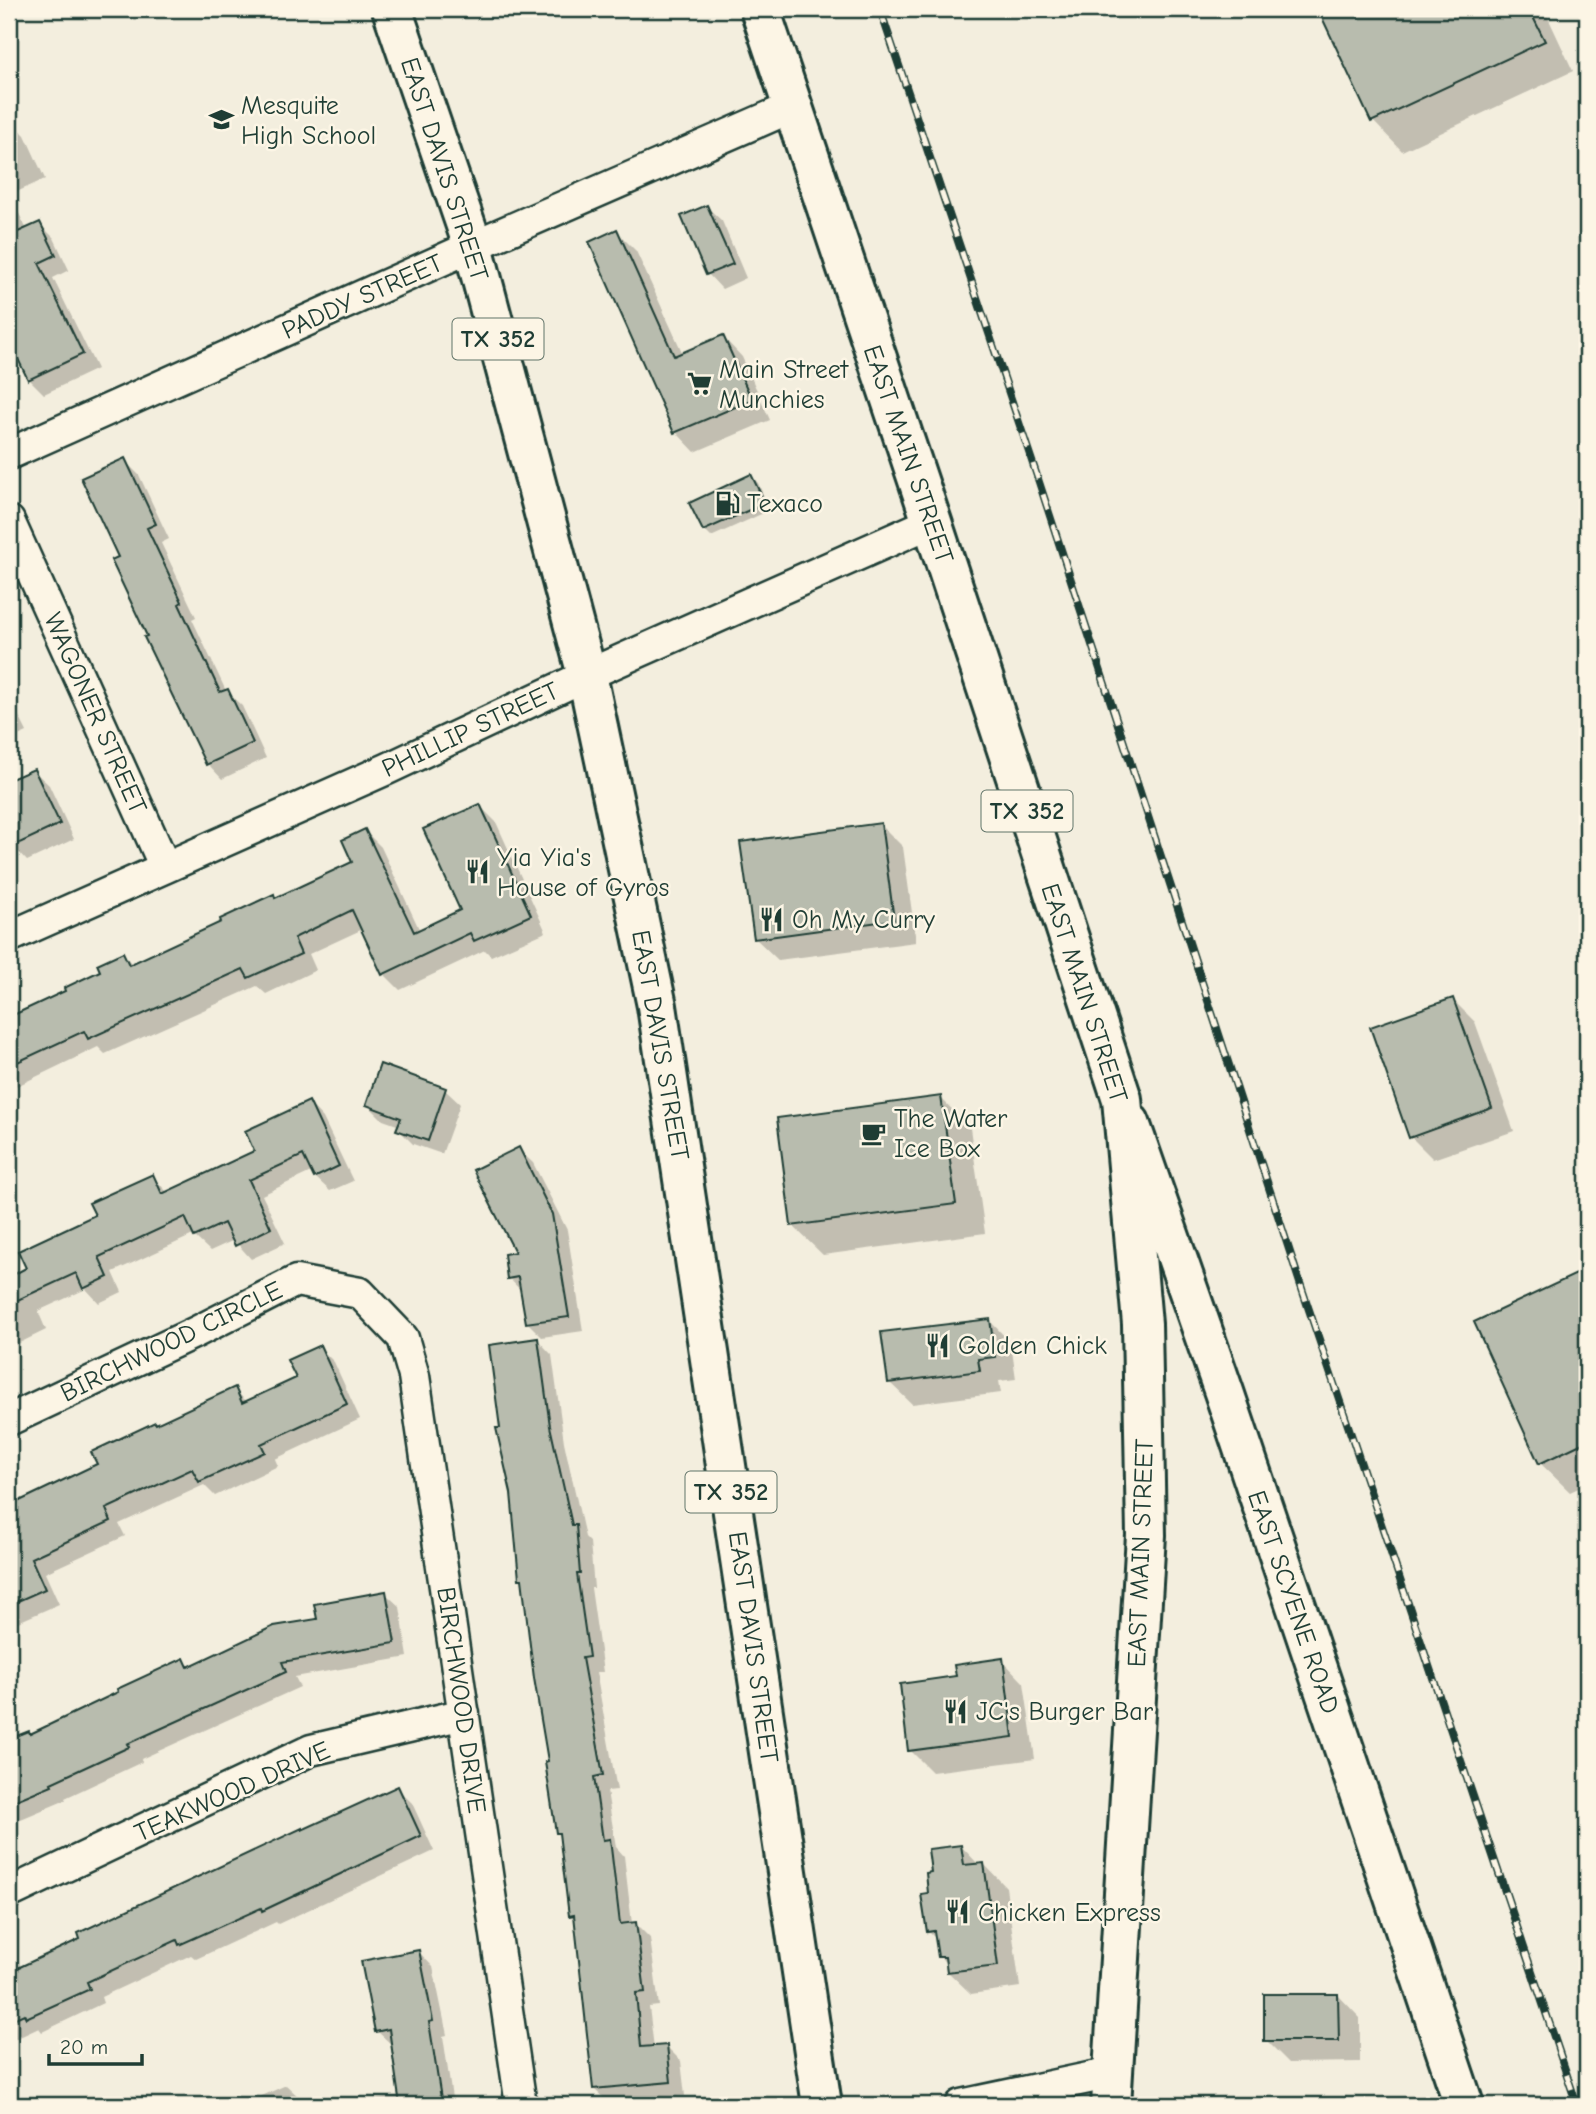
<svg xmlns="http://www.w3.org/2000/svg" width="1596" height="2114" font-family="'Comic Neue',sans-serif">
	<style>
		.shadow { fill: #0003 }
		.building { fill: #b8bcae; stroke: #1f3d34; stroke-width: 2 }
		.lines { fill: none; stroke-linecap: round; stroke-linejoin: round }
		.minor-casing { stroke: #1f3d34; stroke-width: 35 }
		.tertiary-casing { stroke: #1f3d34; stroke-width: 44 }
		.primary-casing { stroke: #1f3d34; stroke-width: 44 }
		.minor { stroke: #fcf5e5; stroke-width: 30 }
		.tertiary { stroke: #fcf5e5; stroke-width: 38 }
		.primary { stroke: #fcf5e5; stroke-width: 38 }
		.rail-casing { stroke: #1f3d34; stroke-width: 8 }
		.rail { stroke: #fcf5e5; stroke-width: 5; stroke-dasharray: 16; stroke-linecap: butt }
		.labels { text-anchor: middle; stroke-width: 5; stroke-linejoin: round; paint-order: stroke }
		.shield { fill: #fcf5e5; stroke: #617469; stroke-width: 2 }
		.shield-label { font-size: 24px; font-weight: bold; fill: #1f3d34 }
		.poi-label { font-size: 26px; fill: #1f3d34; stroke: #fcf5e5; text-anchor: start }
		.street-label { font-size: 26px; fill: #1f3d34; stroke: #fcf5e5 }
	</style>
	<rect width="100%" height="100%" fill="#f3eede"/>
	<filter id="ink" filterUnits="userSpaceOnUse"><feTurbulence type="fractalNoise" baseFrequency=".0143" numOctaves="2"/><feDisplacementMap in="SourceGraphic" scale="14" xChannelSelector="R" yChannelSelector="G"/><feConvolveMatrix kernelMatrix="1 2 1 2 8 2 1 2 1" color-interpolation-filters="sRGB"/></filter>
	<g filter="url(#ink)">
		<path class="shadow" d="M 1320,9 L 1544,9 L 1573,71 L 1402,151 L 1373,121 Z
			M 10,120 L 25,135 L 45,179 L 10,195 L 27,230 L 40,224 L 54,238 L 69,270 L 53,278 L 97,369 L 44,394 L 29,379 L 9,335 Z
			M 707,207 L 722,221 L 746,278 L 722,289 L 708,274 Z
			M 616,231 L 636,251 L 683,354 L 723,337 L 742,357 L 770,420 L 695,452 L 676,432 L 591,243 Z
			M 124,460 L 139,475 L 169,539 L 161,543 L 196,617 L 192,619 L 226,691 L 242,706 L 266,758 L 222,779 L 208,764 L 149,636 L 120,558 Z
			M 751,476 L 758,483 L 770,510 L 711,537 L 704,530 Z
			M 9,694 L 18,713 L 9,717 Z
			M 19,716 L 27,732 L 9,740 L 9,721 Z
			M 34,771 L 49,785 L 74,839 L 27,861 L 13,846 L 9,838 L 9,782 Z
			M 480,806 L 496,822 L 546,932 L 491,956 L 485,950 L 400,990 L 384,974 L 363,929 L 309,954 L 316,970 L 266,994 L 257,986 L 105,1054 L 98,1047 L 17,1086 L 15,1084 L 9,1087 L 9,1019 L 67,992 L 103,971 L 123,954 L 133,965 L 354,863 L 365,831 L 381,847 L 420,931 L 462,911 Z
			M 880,824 L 903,847 L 916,942 L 778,960 L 755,938 Z
			M 1453,1000 L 1475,1022 L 1514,1131 L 1433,1159 L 1411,1137 Z
			M 381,1066 L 445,1090 L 460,1104 L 442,1154 L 413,1144 L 398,1129 L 400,1126 L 383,1120 L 368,1105 Z
			M 941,1098 L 970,1128 L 985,1233 L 823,1255 L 793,1226 Z
			M 309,1103 L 323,1118 L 353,1181 L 330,1191 L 315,1177 L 313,1171 L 262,1195 L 285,1243 L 251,1259 L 234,1240 L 210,1251 L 193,1235 L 113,1272 L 122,1292 L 99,1303 L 86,1289 L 38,1311 L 46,1330 L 9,1348 L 9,1278 L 29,1269 L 152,1176 L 168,1193 L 257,1151 Z
			M 518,1149 L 533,1163 L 567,1230 L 583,1331 L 542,1337 L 527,1322 L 522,1292 L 509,1278 L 517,1254 Z
			M 1587,1271 L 1587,1484 L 1570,1492 L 1540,1463 L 1476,1323 Z
			M 989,1320 L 1011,1343 L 1016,1379 L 999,1381 L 1001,1393 L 912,1404 L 889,1382 Z
			M 538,1340 L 552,1355 L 564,1442 L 585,1537 L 590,1542 L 594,1588 L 591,1588 L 603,1672 L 596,1672 L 617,1790 L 607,1791 L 616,1847 L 624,1856 L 632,1924 L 636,1924 L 650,1938 L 659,2006 L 649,2007 L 654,2048 L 667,2047 L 681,2061 L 685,2096 L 609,2103 L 594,2089 L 576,1921 L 570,1915 L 561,1835 L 558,1832 L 550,1763 L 524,1582 L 521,1579 L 513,1493 L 502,1429 Z
			M 319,1347 L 334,1362 L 360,1419 L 275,1459 L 278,1466 L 215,1496 L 204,1485 L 119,1524 L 125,1536 L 45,1573 L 59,1604 L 9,1626 L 9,1500 L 14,1505 L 100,1465 L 157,1426 L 234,1389 L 248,1403 L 298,1379 Z
			M 1587,1566 L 1587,1596 L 1576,1571 Z
			M 385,1593 L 400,1607 L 408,1657 L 295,1677 L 300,1687 L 141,1759 L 142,1762 L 65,1798 L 66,1800 L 9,1824 L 9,1741 L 29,1733 L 31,1735 L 183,1660 L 191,1667 L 319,1620 Z
			M 1002,1660 L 1024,1683 L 1035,1759 L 932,1772 L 910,1750 L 958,1678 Z
			M 397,1788 L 412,1803 L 434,1851 L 278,1924 L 276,1922 L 196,1959 L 191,1955 L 101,1997 L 103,2003 L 42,2032 L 39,2028 L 9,2042 L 9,1974 Z
			M 961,1846 L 979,1865 L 984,1864 L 1006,1887 L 1020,1987 L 971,1994 L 948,1972 L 947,1964 L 940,1957 L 937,1940 L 928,1931 L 933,1874 Z
			M 419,1952 L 433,1967 L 447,2035 L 443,2036 L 453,2105 L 360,2105 L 360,2102 L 400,2096 L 393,2046 L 377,2031 Z
			M 1338,1995 L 1360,2018 L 1360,2062 L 1289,2063 L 1266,2040 Z
			M 286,2085 L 301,2099 L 303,2105 L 242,2105 Z"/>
		<path class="building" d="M 1318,9 L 1529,9 L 1545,41 L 1371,122 Z
			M 707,205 L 733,264 L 706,275 L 681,216 Z
			M 40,222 L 56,255 L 39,263 L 83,354 L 28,380 L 9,340 L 9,236 Z
			M 617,229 L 674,356 L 723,335 L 752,400 L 674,433 L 589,242 Z
			M 125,458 L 156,524 L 147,528 L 182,602 L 179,604 L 220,692 L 228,689 L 253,743 L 206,765 L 144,637 L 147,636 L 111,560 L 118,557 L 81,478 Z
			M 751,474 L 765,503 L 703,531 L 689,503 Z
			M 34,769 L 60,824 L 9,848 L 9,780 Z
			M 480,804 L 531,915 L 474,941 L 470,933 L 382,975 L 352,910 L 294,938 L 301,954 L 248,978 L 243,969 L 88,1039 L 84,1031 L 9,1066 L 9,1017 L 65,991 L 64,988 L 100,971 L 97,964 L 123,952 L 129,965 L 221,922 L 220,919 L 274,894 L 275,898 L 352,862 L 342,840 L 365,829 L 414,932 L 460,910 L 423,829 Z
			M 881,823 L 894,920 L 754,939 L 740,842 Z
			M 1453,998 L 1492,1108 L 1409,1138 L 1370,1027 Z
			M 380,1064 L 446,1088 L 428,1141 L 396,1130 L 401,1118 L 366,1105 Z
			M 941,1096 L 956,1204 L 791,1226 L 777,1118 Z
			M 309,1101 L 339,1166 L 314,1178 L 303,1155 L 249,1180 L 271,1228 L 235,1246 L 224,1223 L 194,1237 L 185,1217 L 99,1257 L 108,1277 L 83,1289 L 76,1273 L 9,1304 L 9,1277 L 26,1268 L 18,1251 L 95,1215 L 89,1203 L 153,1174 L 162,1194 L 254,1151 L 245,1131 Z
			M 519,1147 L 552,1214 L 569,1317 L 526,1323 L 518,1277 L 507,1279 L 504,1254 L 515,1252 L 473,1170 Z
			M 1587,1269 L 1587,1441 L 1539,1464 L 1474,1322 Z
			M 990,1319 L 995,1357 L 978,1359 L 980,1371 L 888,1383 L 881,1332 Z
			M 538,1338 L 550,1426 L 572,1525 L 576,1525 L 580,1574 L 577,1574 L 589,1657 L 582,1658 L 603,1775 L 594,1777 L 603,1840 L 610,1839 L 620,1924 L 636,1922 L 645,1992 L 636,1993 L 641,2047 L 667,2045 L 671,2082 L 593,2089 L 574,1915 L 569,1916 L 559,1833 L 556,1833 L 545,1762 L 548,1761 L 534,1678 L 522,1579 L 519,1579 L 511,1493 L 496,1428 L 500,1428 L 489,1345 Z
			M 320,1345 L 347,1404 L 261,1444 L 265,1452 L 199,1482 L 192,1469 L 106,1509 L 111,1521 L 31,1558 L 45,1589 L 9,1605 L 9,1506 L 97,1464 L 91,1452 L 155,1422 L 156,1424 L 235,1387 L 242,1403 L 296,1378 L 287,1360 Z
			M 386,1591 L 395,1643 L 282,1662 L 286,1672 L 127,1744 L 129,1747 L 51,1783 L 52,1785 L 9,1803 L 9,1739 L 29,1731 L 30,1734 L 118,1692 L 117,1689 L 184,1658 L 188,1667 L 274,1626 L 317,1619 L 314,1604 Z
			M 1003,1658 L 1013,1737 L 908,1751 L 900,1684 L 956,1676 L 954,1665 Z
			M 398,1786 L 421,1836 L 262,1911 L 261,1908 L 179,1945 L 177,1940 L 87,1982 L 90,1989 L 26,2018 L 24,2014 L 9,2021 L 9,1972 L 80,1939 L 78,1933 L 302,1828 L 302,1830 Z
			M 961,1845 L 964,1865 L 984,1863 L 998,1966 L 947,1972 L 945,1957 L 938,1957 L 934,1931 L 927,1932 L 921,1894 L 928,1893 L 926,1873 L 931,1872 L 928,1849 Z
			M 419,1950 L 433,2021 L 429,2022 L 442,2105 L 400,2105 L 389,2029 L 375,2032 L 361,1961 Z
			M 1264,1994 L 1338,1994 L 1339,2041 L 1264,2041 Z"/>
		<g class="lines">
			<defs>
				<path id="minor" d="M 9,454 L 473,246 L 792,107
					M 9,521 L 165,867
					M 9,937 L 387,769 L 587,675 L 932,522
					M 9,1420 L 196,1332 L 296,1281 L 360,1293 L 403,1338 L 414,1376 L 521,2105
					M 9,1893 L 311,1750 L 464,1714
					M 961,2105 L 1112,2073"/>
				<path id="tertiary" d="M 1130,1123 L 1224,1392 L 1464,2105"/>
				<path id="primary" d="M 392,9 L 473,246 L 587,675 L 657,1006 L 822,2105
					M 760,9 L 932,522 L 1122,1099 L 1142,1324 L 1146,1535 L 1111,2105"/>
			</defs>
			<use href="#minor" class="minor-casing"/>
			<use href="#tertiary" class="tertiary-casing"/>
			<use href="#primary" class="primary-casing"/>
			<use href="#minor" class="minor"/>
			<use href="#tertiary" class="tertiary"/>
			<use href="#primary" class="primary"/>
			<defs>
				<path id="rail" d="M 880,9 L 1039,482 L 1300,1283 L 1577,2105"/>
			</defs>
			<use href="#rail" class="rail-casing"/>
			<use href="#rail" class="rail"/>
		</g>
	</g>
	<defs>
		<symbol id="school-bare" viewBox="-9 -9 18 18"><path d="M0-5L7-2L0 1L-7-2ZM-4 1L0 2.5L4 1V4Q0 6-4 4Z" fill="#1f3d34" stroke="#fcf5e5" stroke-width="2.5" paint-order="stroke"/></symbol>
		<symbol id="supermarket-bare" viewBox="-9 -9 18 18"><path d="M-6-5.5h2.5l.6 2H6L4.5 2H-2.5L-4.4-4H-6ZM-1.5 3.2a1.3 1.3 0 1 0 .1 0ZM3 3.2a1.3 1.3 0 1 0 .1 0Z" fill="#1f3d34" stroke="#fcf5e5" stroke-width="2.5" paint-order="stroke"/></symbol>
		<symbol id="fuel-bare" viewBox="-9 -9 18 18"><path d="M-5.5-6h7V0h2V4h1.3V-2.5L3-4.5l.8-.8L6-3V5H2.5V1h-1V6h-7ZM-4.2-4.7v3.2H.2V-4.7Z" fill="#1f3d34" stroke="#fcf5e5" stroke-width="2.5" paint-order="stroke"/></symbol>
		<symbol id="restaurant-bare" viewBox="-9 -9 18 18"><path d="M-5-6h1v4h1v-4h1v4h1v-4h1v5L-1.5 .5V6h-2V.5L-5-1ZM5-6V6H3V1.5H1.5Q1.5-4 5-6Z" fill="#1f3d34" stroke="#fcf5e5" stroke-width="2.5" paint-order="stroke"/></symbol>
		<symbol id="cafe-bare" viewBox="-9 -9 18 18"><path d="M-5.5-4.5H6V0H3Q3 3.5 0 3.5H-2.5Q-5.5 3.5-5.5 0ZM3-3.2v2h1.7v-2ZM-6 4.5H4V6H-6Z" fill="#1f3d34" stroke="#fcf5e5" stroke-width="2.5" paint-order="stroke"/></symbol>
	</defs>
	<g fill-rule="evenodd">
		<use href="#school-bare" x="204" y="102" width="35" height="35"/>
		<use href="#supermarket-bare" x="682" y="366" width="35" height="35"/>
		<use href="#fuel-bare" x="710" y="486" width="35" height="35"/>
		<use href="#restaurant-bare" x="460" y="854" width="35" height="35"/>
		<use href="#restaurant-bare" x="754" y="902" width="35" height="35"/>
		<use href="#cafe-bare" x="856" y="1116" width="35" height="35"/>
		<use href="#restaurant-bare" x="920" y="1328" width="35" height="35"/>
		<use href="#restaurant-bare" x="938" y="1694" width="35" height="35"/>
		<use href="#restaurant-bare" x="940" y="1894" width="35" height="35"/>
	</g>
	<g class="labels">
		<g class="shield">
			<rect x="452.5" y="318.5" width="91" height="41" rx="5"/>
			<rect x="981.5" y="790.5" width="91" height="41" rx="5"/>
			<rect x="685.5" y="1471.5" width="91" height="41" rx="5"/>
		</g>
		<g class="shield-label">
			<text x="498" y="347">TX 352</text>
			<text x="1027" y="819">TX 352</text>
			<text x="731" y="1500">TX 352</text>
		</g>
		<g class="poi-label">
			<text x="241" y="114">Mesquite<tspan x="241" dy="30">High School</tspan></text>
			<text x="719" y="378">Main Street<tspan x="719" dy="30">Munchies</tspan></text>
			<text x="747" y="512">Texaco</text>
			<text x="497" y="866">Yia Yia's<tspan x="497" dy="30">House of Gyros</tspan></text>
			<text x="792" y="928">Oh My Curry</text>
			<text x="894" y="1127">The Water<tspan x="894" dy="30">Ice Box</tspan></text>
			<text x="958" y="1354">Golden Chick</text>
			<text x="976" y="1720">JC's Burger Bar</text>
			<text x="978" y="1921">Chicken Express</text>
		</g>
		<g class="street-label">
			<text transform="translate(445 169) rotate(72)" y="9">EAST DAVIS STREET</text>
			<text transform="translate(362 296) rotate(-24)" y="9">PADDY STREET</text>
			<text transform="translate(909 454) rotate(71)" y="9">EAST MAIN STREET</text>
			<text transform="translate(96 713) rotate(66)" y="9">WAGONER STREET</text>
			<text transform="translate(470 729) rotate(-25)" y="9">PHILLIP STREET</text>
			<text transform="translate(1085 993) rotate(72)" y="9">EAST MAIN STREET</text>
			<text transform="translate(661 1045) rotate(80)" y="9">EAST DAVIS STREET</text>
			<text transform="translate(171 1341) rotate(-26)" y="9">BIRCHWOOD CIRCLE</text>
			<text transform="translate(1140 1553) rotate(-88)" y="9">EAST MAIN STREET</text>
			<text transform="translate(1294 1602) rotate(71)" y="9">EAST SCYENE ROAD</text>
			<text transform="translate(754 1647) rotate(82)" y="9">EAST DAVIS STREET</text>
			<text transform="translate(462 1700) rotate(82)" y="9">BIRCHWOOD DRIVE</text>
			<text transform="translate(232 1791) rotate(-24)" y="9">TEAKWOOD DRIVE</text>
		</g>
	</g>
	<rect width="1596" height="2114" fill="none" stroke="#fcf5e5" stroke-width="35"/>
	<rect x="18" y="18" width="1561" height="2079" fill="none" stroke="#1f3d34" stroke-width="2.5" filter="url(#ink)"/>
	<path d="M49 2054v10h93v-10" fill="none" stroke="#1f3d34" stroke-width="3.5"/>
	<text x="60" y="2054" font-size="21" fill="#1f3d34" stroke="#fcf5e5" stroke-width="5" paint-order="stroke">20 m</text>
</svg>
